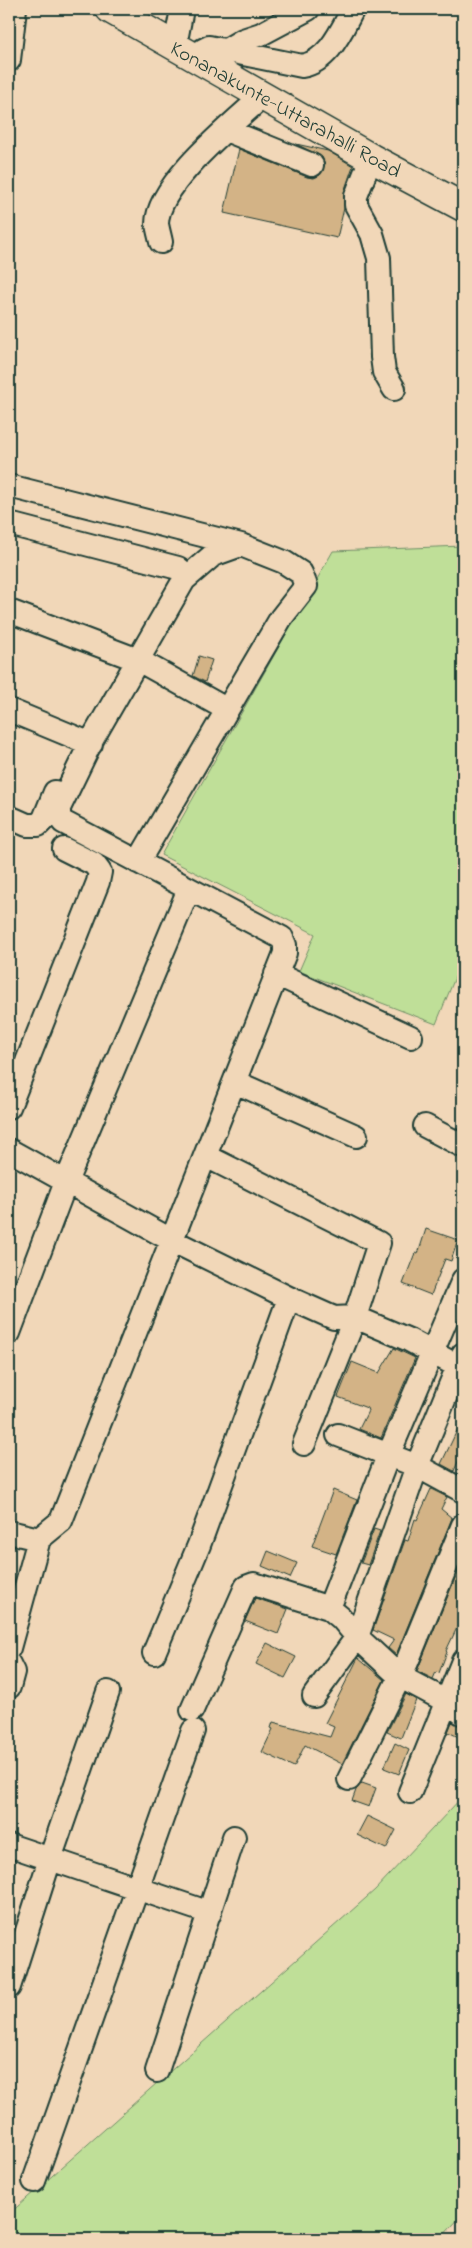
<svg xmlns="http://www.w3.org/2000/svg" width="472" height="2248" font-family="'Indie Flower',sans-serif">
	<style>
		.green { fill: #bfdf98; stroke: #6f8e66 }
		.building { fill: #d3b386; stroke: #1f3d34 }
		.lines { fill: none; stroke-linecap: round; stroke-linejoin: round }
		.minor-casing { stroke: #1f3d34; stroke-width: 26 }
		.major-casing { stroke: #1f3d34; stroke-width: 31 }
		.minor { stroke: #f1d7b8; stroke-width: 22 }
		.major { stroke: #f1d7b8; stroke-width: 28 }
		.labels { text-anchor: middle; stroke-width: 4; stroke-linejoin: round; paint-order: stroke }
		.street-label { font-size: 21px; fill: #1f3d34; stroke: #f1d7b8 }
	</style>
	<rect width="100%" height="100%" fill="#f1d7b8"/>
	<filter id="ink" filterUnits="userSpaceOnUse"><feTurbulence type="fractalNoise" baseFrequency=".02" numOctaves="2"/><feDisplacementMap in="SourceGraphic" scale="10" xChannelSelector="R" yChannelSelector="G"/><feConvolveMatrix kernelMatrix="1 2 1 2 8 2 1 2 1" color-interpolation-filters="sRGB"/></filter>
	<g filter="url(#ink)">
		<path class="green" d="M 463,546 L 463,958 L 436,1024 L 299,971 L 315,934 L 161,855 L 333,551 Z
			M 463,1796 L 463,2214 L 440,2239 L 9,2239 L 9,2214 L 375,1890 Z"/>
		<path class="building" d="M 296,144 L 328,151 L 353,166 L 344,192 L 344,208 L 337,238 L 224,213 L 239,149 L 307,177 L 314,178 L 320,175 L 325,164 L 322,157 Z
			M 199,656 L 212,660 L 205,682 L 193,676 Z
			M 426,1229 L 458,1240 L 451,1261 L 445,1259 L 431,1295 L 403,1284 L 415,1253 L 418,1254 Z
			M 394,1348 L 415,1358 L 381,1438 L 359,1429 L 368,1411 L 367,1408 L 338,1397 L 352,1362 L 379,1373 Z
			M 463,1418 L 463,1450 L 454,1471 L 441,1464 Z
			M 431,1489 L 447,1497 L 441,1509 L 452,1518 L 396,1655 L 388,1648 L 394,1640 L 373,1630 L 405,1540 L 408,1541 L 415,1519 L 417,1520 Z
			M 333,1490 L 357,1500 L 336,1554 L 312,1546 Z
			M 374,1529 L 380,1531 L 368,1565 L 361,1563 Z
			M 268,1551 L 297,1563 L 290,1578 L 262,1566 Z
			M 463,1559 L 463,1615 L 446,1651 L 447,1652 L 439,1673 L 436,1672 L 433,1679 L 417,1671 Z
			M 255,1598 L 288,1609 L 278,1634 L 245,1621 Z
			M 267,1643 L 296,1657 L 285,1678 L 256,1664 Z
			M 358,1658 L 384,1680 L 342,1764 L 305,1745 L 294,1767 L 262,1752 L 273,1729 L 271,1728 L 273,1722 L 330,1737 L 334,1727 L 325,1723 Z
			M 406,1694 L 416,1700 L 401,1738 L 387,1732 Z
			M 452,1722 L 463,1727 L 463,1739 L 448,1732 Z
			M 395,1743 L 409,1750 L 399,1774 L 384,1768 Z
			M 362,1783 L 376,1788 L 369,1807 L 352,1801 L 356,1790 Z
			M 367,1816 L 396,1830 L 386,1849 L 357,1835 Z"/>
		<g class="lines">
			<defs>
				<path id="minor" d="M 175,46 L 182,9
					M 226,50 L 243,40 L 261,34 L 308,9
					M 197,58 L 203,50 L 209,47 L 302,66 C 329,61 341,31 353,9
					M 9,60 L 15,9
					M 226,130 L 312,165
					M 371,158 L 356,196 L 356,205 L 372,234 L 379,258 L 382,357 L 384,372 L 394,389
					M 161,242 C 160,237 158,230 157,224 C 157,184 235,122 263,96
					M 9,486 L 241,545
					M 9,524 L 178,568 L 183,572 L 184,580 L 93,738 L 59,808 L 59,816 L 63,822 L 282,938 L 285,945 L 285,953 L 61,1521 L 39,1539 L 9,1532
					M 9,611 L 138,660 L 226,709
					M 9,710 L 91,744
					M 9,817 L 27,825 L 38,825 L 44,819 L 55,792
					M 138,862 L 281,618 L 306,586 L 301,573 L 284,562 L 241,545 L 213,555 L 184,580
					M 276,974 L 411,1037
					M 235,1082 L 356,1136
					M 9,1107 L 98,882 L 100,872 L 94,864 L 64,849
					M 425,1126 L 463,1146
					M 9,1150 L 173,1241 L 289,1298 L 334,1318 L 355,1317 L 409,1340 L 463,1369
					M 206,1156 L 379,1243 L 355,1317 L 304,1444
					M 9,1333 L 66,1182 L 189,889
					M 338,1435 L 417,1466 L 463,1491
					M 329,1608 L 388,1456 L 463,1280
					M 9,1648 L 39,1539
					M 154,1653 L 199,1545 L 289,1298
					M 9,1664 L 13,1672 L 9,1687
					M 314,1696 L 357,1637 L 417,1466 L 463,1354
					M 192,1710 L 246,1587 L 254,1584 L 329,1608 L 341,1618 L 357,1637 L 399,1676 L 446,1701 L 463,1714
					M 349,1779 L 407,1662 L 463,1525
					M 410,1792 L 463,1661
					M 9,1845 L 210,1913
					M 9,1987 L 50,1859 L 108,1692
					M 157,2071 L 234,1837
					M 34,2181 L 193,1731"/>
				<path id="major" d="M 110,9 L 371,158 L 463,207"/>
			</defs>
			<use href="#minor" class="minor-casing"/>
			<use href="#major" class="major-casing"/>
			<use href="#minor" class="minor"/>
			<use href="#major" class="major"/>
		</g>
	</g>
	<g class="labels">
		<g class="street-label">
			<text transform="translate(286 109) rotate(29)" y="7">Konanakunte-Uttarahalli Road</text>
		</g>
	</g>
	<rect width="472" height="2248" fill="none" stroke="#f1d7b8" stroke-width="30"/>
	<rect x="15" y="15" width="442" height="2218" fill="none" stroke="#1f3d34" stroke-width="2" filter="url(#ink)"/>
</svg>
